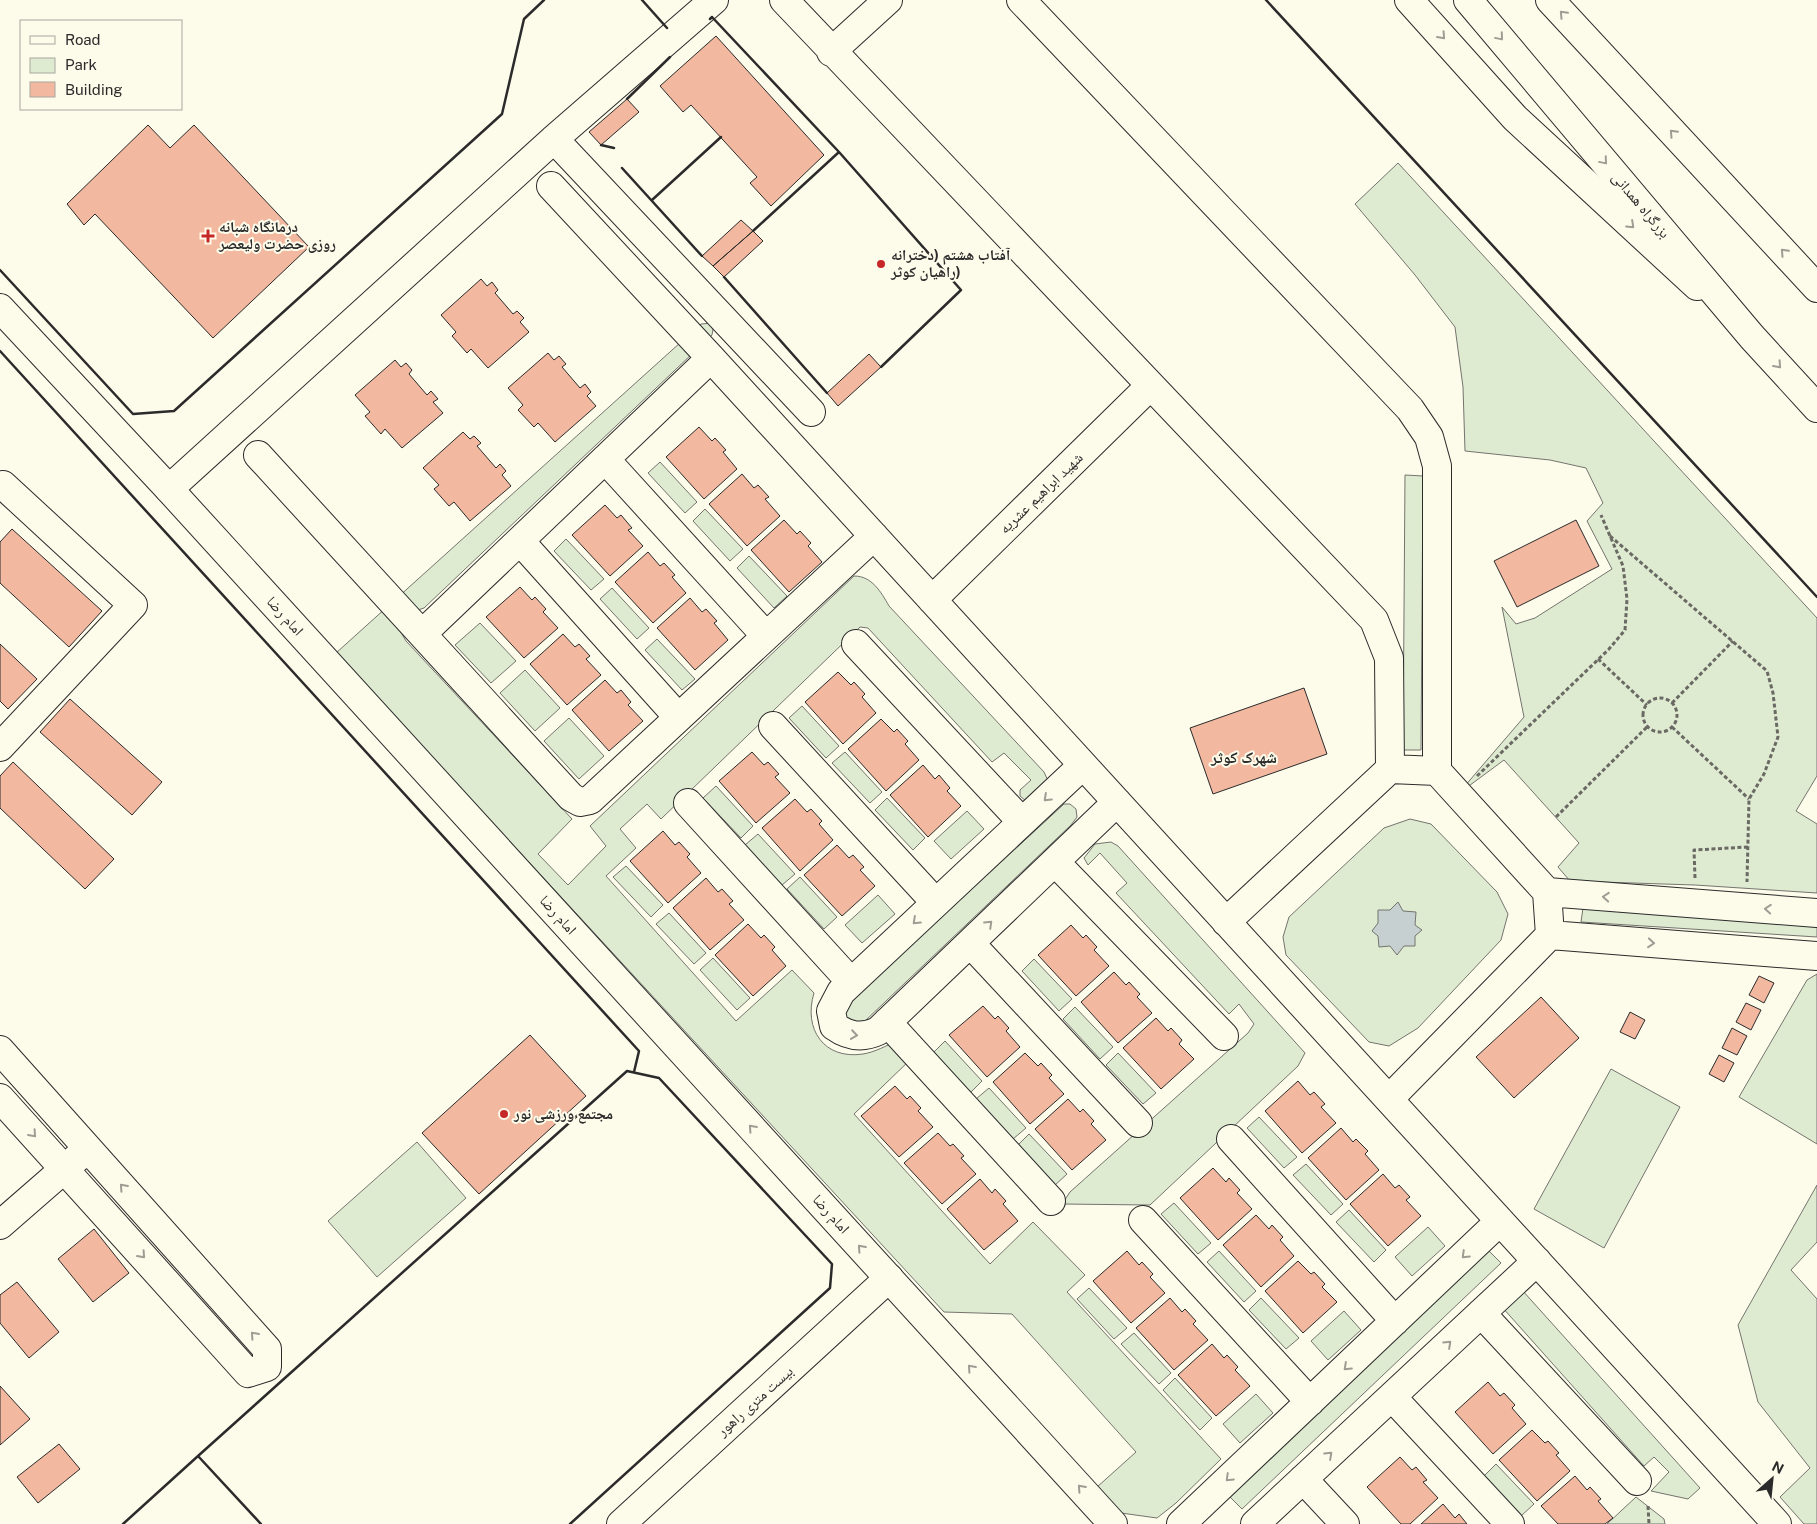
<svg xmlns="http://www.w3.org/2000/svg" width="1817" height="1524" font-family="'Public Sans','Noto Naskh Arabic',sans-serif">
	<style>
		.green { fill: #deebd1; stroke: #74746e }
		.water { fill: #c7d0d0; stroke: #74746e }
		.building { fill: #f2b8a0; stroke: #2b2b2b }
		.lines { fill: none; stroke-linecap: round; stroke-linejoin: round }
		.minor-casing { stroke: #2b2b2b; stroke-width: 30 }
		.major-casing { stroke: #2b2b2b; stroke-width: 30 }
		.highway-casing { stroke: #2b2b2b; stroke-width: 30 }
		.path { stroke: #6a6964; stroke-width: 3; stroke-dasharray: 4 2.5; stroke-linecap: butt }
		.minor { stroke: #fdfbea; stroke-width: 28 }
		.major { stroke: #fdfbea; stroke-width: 28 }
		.highway { stroke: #fdfbea; stroke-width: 28 }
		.wall { stroke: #2b2b2b; stroke-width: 2.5 }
		.oneway { stroke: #9e9d94 }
		.poi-dot { fill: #c62828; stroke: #fdfbea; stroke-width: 2 }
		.labels { text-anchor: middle; stroke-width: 4; stroke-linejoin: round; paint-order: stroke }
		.street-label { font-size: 15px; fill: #2b2b2b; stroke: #fdfbea }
		.poi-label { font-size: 15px; font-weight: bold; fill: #2b2b2b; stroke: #fdfbea; text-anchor: start }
		.neighbourhood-label { font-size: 16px; font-weight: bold; fill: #2b2b2b; stroke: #fdfbea }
	</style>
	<rect width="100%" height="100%" fill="#fdfbea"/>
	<path class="green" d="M 1398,163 L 1817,618 L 1817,776 L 1796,811 L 1817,824 L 1817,893 L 1695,885 L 1570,881 L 1558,867 L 1579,843 L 1504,760 L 1458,794 L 1524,717 L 1502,607 L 1516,624 L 1535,618 L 1612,569 L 1587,521 L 1603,503 L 1586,468 L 1550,460 L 1465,451 L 1463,387 L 1455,327 L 1415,275 L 1355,204 Z
		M 714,323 L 712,335 L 424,608 L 399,616 L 399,629 L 406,641 L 572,819 L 538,854 L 568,885 L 606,846 L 590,826 L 854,576 C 872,576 881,592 889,606 L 1044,772 L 1049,783 L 1026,801 L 1020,796 L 1020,790 L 1031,780 L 1004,753 L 992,762 L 868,628 L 860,627 L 661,819 L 647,804 L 620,829 L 636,848 L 606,876 L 736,1021 L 792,970 L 814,993 C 803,1029 824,1060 863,1054 C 875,1052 886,1046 896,1041 L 911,1059 L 854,1114 L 990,1264 L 1033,1222 L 1085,1275 L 1067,1292 L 1221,1459 L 1176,1503 L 1157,1518 L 1121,1513 L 1096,1488 L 1136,1452 L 1012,1314 L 944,1312 L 336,653 L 701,324 Z
		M 660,462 L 697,502 L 685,513 L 648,473 Z
		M 1405,475 L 1423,476 L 1421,750 L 1403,750 Z
		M 705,509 L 743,549 L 730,561 L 693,521 Z
		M 566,539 L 604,579 L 591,590 L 554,551 Z
		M 749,556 L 787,596 L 774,608 L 737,568 Z
		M 612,588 L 649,628 L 637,639 L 600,599 Z
		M 480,623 L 516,661 L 491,683 L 455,645 Z
		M 657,639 L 695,679 L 682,690 L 645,650 Z
		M 525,670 L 560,708 L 535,731 L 500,693 Z
		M 802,706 L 839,746 L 826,758 L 789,718 Z
		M 569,718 L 604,756 L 579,779 L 544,741 Z
		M 845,752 L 882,792 L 870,803 L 832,763 Z
		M 716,786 L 753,826 L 741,838 L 703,798 Z
		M 887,798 L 925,838 L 913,850 L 875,810 Z
		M 1064,804 L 1070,804 L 1076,809 L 1077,817 L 1071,825 L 865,1021 L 850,1023 L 845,1016 L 844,1007 Z
		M 967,811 L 984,829 L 951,859 L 934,841 Z
		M 1410,819 L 1431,824 L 1497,892 L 1508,914 L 1501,940 L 1418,1028 L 1389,1046 L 1369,1042 L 1286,955 L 1283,937 L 1289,917 L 1384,828 Z
		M 758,834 L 795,874 L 782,885 L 745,845 Z
		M 1111,842 L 1118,846 L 1305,1053 L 1298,1066 L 1150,1205 L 1062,1204 L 1070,1192 L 1248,1033 L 1254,1024 L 1239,1004 L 1229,1014 L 1116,893 L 1127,883 L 1100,853 L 1088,865 L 1084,858 L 1095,844 Z
		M 626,866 L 663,905 L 651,917 L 613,877 Z
		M 800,877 L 837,917 L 824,929 L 787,889 Z
		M 878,895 L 895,914 L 862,943 L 845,925 Z
		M 1583,908 L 1817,923 L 1817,937 L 1581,922 Z
		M 669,913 L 706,953 L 694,964 L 656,924 Z
		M 713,958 L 750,998 L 737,1010 L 700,970 Z
		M 1034,959 L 1072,999 L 1059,1011 L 1022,971 Z
		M 1817,974 L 1817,1144 L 1739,1097 L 1807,980 Z
		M 1075,1007 L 1113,1047 L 1100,1059 L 1063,1019 Z
		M 945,1041 L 982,1081 L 970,1093 L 933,1053 Z
		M 1118,1053 L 1156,1093 L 1143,1104 L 1106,1065 Z
		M 1611,1069 L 1680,1107 L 1604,1248 L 1534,1209 Z
		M 989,1088 L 1026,1128 L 1013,1139 L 976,1099 Z
		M 1259,1117 L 1297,1157 L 1284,1168 L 1247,1128 Z
		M 1029,1134 L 1067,1174 L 1054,1186 L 1017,1146 Z
		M 417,1142 L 466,1198 L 377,1277 L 328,1221 Z
		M 1306,1164 L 1343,1204 L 1331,1215 L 1293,1175 Z
		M 1817,1185 L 1817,1242 L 1791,1270 L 1817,1299 L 1817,1524 L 1804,1524 L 1780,1497 L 1810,1468 L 1758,1402 L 1738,1325 Z
		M 1174,1203 L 1211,1243 L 1198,1254 L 1161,1214 Z
		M 1349,1210 L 1386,1250 L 1374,1262 L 1336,1222 Z
		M 1428,1227 L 1445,1246 L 1412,1276 L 1395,1257 Z
		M 1488,1250 L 1501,1263 L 1242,1509 L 1230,1497 Z
		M 1219,1251 L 1256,1291 L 1244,1302 L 1207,1262 Z
		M 1089,1288 L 1127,1328 L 1114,1339 L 1077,1299 Z
		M 1522,1290 L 1700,1488 L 1688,1499 L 1651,1491 L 1669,1472 L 1654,1457 L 1644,1466 L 1502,1307 Z
		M 1261,1298 L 1299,1338 L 1286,1349 L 1249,1310 Z
		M 1344,1311 L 1361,1330 L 1328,1360 L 1311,1341 Z
		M 1134,1333 L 1171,1373 L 1159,1384 L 1121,1344 Z
		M 1175,1378 L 1212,1418 L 1200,1430 L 1163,1390 Z
		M 1256,1394 L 1273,1413 L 1240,1443 L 1223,1424 Z
		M 1496,1464 L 1534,1504 L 1521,1516 L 1484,1476 Z
		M 1636,1497 L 1664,1519 L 1665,1524 L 1607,1524 Z"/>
	<path class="water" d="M 1398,902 L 1403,911 L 1416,912 L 1415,925 L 1422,930 L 1415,936 L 1415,946 L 1404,946 L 1397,955 L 1390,946 L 1379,947 L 1378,936 L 1372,931 L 1378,923 L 1378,910 L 1390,910 Z"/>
	<path class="building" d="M 716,36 L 824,155 L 771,206 L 750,183 L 757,177 L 691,105 L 683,112 L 660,86 Z
		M 627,99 L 639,112 L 601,145 L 589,132 Z
		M 148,125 L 170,148 L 194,125 L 309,247 L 213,338 L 95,214 L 84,225 L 67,204 Z
		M 741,220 L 753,231 L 713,266 L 702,256 Z
		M 753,231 L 763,241 L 724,277 L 713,266 Z
		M 481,279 L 487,286 L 492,282 L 498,290 L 495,293 L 513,314 L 517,311 L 524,318 L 520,322 L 529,332 L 488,368 L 471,349 L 467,353 L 452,336 L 456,332 L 441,315 Z
		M 548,353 L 554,360 L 559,356 L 566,364 L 562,367 L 580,388 L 585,384 L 591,392 L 587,396 L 596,406 L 555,442 L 538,423 L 534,427 L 518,410 L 523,405 L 508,388 Z
		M 869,354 L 881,367 L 838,406 L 827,393 Z
		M 395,360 L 401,367 L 406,363 L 412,370 L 409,374 L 427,395 L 431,391 L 438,399 L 433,402 L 443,413 L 402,448 L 385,429 L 381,434 L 365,416 L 370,412 L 355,395 Z
		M 699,427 L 712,441 L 715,438 L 726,450 L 723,452 L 737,469 L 704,499 L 666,457 Z
		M 463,432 L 470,439 L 474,436 L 481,443 L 477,446 L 496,468 L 500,464 L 506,471 L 502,475 L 511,486 L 470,521 L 454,502 L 449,506 L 434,489 L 439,485 L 423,468 Z
		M 742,474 L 754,488 L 758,485 L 769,497 L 765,499 L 780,516 L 747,546 L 709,504 Z
		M 605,505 L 617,518 L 621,515 L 632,528 L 628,530 L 643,546 L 610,576 L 572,535 Z
		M 784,520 L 797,534 L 800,531 L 811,543 L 808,546 L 822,562 L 789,592 L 751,550 Z
		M 1576,520 L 1599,566 L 1517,607 L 1494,561 Z
		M 12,529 L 102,611 L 69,647 L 0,583 L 0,542 Z
		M 648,552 L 660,566 L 664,563 L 675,575 L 672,577 L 686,593 L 653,623 L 615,582 Z
		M 520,587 L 532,600 L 535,597 L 546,609 L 543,612 L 558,628 L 524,658 L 486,617 Z
		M 690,598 L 702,612 L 706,609 L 717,621 L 714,623 L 728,640 L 695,670 L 657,628 Z
		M 563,634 L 575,647 L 579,644 L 590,656 L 586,659 L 601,675 L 567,705 L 530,664 Z
		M 0,644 L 37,679 L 8,709 L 0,701 Z
		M 838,672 L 851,685 L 854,682 L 865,694 L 862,697 L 876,713 L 843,744 L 805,702 Z
		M 605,680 L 617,693 L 621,690 L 631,702 L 628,705 L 643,721 L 609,751 L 572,710 Z
		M 1304,688 L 1327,754 L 1213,794 L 1190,728 Z
		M 70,699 L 162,782 L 132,815 L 40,732 Z
		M 881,719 L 894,732 L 897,729 L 908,741 L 905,744 L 919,760 L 886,791 L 848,749 Z
		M 752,752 L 764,765 L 768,762 L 779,774 L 775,777 L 790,793 L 756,823 L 719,781 Z
		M 13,762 L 114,859 L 85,889 L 0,808 L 0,776 Z
		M 923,765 L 935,779 L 939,775 L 950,788 L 947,791 L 961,806 L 928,837 L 890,795 Z
		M 795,799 L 807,812 L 811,809 L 822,821 L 819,824 L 833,840 L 800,871 L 762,828 Z
		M 663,831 L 675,845 L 679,842 L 690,854 L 687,857 L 701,873 L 668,903 L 630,861 Z
		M 837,845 L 849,858 L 853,855 L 864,867 L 860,870 L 875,886 L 842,916 L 804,875 Z
		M 706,878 L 718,892 L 722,889 L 733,901 L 729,904 L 744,920 L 710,950 L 673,908 Z
		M 748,924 L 761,938 L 764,935 L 775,947 L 772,950 L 786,966 L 753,996 L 715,955 Z
		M 1071,925 L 1083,938 L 1086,935 L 1097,947 L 1094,950 L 1109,966 L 1076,996 L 1038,955 Z
		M 1114,972 L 1126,985 L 1129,982 L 1140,994 L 1137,997 L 1152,1013 L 1118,1043 L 1081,1002 Z
		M 1759,976 L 1774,983 L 1764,1003 L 1749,995 Z
		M 1541,997 L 1579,1038 L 1514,1098 L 1476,1057 Z
		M 1746,1003 L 1761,1010 L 1751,1030 L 1736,1022 Z
		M 983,1006 L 995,1019 L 998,1016 L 1009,1028 L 1006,1031 L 1020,1047 L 987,1077 L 949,1035 Z
		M 1630,1012 L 1645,1020 L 1635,1039 L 1620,1032 Z
		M 1156,1018 L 1168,1031 L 1171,1028 L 1182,1040 L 1179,1044 L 1194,1059 L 1161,1089 L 1123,1048 Z
		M 1732,1028 L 1747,1036 L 1737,1055 L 1722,1048 Z
		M 530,1035 L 586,1096 L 479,1194 L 422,1133 Z
		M 1025,1053 L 1038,1066 L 1041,1063 L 1052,1075 L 1049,1078 L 1064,1094 L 1030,1124 L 993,1082 Z
		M 1719,1055 L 1734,1063 L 1724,1082 L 1709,1074 Z
		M 1298,1081 L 1310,1095 L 1314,1092 L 1325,1104 L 1321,1107 L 1336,1123 L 1302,1153 L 1265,1111 Z
		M 895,1086 L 907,1099 L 910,1096 L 921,1108 L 918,1111 L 933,1127 L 899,1157 L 861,1116 Z
		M 1068,1099 L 1080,1112 L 1083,1109 L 1094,1121 L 1091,1124 L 1106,1140 L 1072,1170 L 1035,1129 Z
		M 1341,1128 L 1353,1142 L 1356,1139 L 1368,1151 L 1365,1154 L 1379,1170 L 1346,1200 L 1308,1158 Z
		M 938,1133 L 950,1146 L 953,1144 L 964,1156 L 961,1158 L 976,1174 L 942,1204 L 904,1163 Z
		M 1213,1168 L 1226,1182 L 1229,1178 L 1240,1190 L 1237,1193 L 1252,1209 L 1218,1240 L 1180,1198 Z
		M 1383,1174 L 1395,1188 L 1399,1185 L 1410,1197 L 1406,1200 L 1421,1216 L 1388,1246 L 1350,1204 Z
		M 980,1179 L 992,1193 L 995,1189 L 1006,1201 L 1003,1204 L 1018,1221 L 984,1250 L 947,1209 Z
		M 1256,1215 L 1269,1229 L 1272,1225 L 1283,1237 L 1280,1240 L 1294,1256 L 1261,1287 L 1223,1245 Z
		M 94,1229 L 129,1273 L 93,1302 L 58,1259 Z
		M 1127,1251 L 1139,1265 L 1142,1262 L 1153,1274 L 1150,1277 L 1165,1293 L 1131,1323 L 1093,1281 Z
		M 1298,1261 L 1311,1274 L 1314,1272 L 1325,1284 L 1322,1287 L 1337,1302 L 1303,1333 L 1265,1291 Z
		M 17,1282 L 59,1332 L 29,1358 L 0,1323 L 0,1295 Z
		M 1170,1298 L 1182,1312 L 1185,1309 L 1196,1321 L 1193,1324 L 1208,1340 L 1174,1370 L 1136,1328 Z
		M 1212,1344 L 1224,1358 L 1227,1355 L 1238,1367 L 1235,1370 L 1250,1386 L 1216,1416 L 1178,1375 Z
		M 1488,1382 L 1500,1396 L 1504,1393 L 1515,1405 L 1512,1408 L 1526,1424 L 1493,1454 L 1455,1412 Z
		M 0,1386 L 30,1419 L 0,1445 Z
		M 1532,1430 L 1545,1443 L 1548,1441 L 1559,1453 L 1556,1455 L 1570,1471 L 1537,1501 L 1499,1460 Z
		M 59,1444 L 80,1469 L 38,1503 L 17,1477 Z
		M 1400,1457 L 1412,1470 L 1416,1467 L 1427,1480 L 1423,1482 L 1438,1498 L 1410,1524 L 1401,1524 L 1367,1487 Z
		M 1575,1476 L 1587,1490 L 1590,1487 L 1601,1499 L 1598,1501 L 1613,1518 L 1605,1524 L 1558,1524 L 1541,1506 Z
		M 1443,1504 L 1455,1518 L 1459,1514 L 1467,1524 L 1421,1524 Z"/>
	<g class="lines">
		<defs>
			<path id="minor" d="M 784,0 L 1374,620 L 1389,658 L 1390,769
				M 1021,0 L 1410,409 L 1429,437 L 1437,466 L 1437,771
				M 1409,0 L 1515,118 L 1697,286
				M 831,52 L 888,0
				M 554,139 L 811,412
				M 551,186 L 711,358 L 1777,1524
				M 258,455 L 571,797 L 580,802 L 590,800 L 874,536
				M 605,459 L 766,636
				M 169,489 L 554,139 L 714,0
				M 520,541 L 678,717
				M 932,600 L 1150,386
				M 422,634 L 711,358
				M 856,644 L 1022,822
				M 773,726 L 936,903
				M 0,747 L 133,605 L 3,485
				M 1083,765 L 841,992 L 831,1011 L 834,1026 C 848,1036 861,1039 878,1031 L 1117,802
				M 688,803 L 851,982
				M 1055,862 L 1224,1036
				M 1547,892 L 1817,913
				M 1226,922 L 1390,769 L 1437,771 L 1547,892 L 1550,935 L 1389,1099
				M 1550,935 L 1817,956
				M 970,943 L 1138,1123
				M 887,1022 L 1051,1201
				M 0,1050 L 267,1349 L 267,1367 L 248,1373 L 0,1098
				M 1231,1139 L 1395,1321
				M 1143,1220 L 1310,1402
				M 0,1225 L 78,1157
				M 1481,1313 L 1637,1481
				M 1392,1397 L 1510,1524
				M 1303,1479 L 1345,1524
				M 621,1524 L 889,1278
				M 1181,1524 L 1500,1221
				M 1255,1524 L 1537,1261"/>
			<path id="major" d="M 0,308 L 169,489 L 1113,1524"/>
			<path id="highway" d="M 1468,0 L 1752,337 L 1817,408
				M 1550,0 L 1817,288"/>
		</defs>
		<use href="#minor" class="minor-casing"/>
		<use href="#major" class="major-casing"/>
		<use href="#highway" class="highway-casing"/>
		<path class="path" d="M 1610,536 L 1767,671 L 1773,693 L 1778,737 L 1764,774 L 1749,799 L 1747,882
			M 1598,659 L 1647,705
			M1643 715a17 17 0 1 1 34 0a17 17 0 1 1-34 0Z
			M 1672,703 L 1733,641
			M 1672,727 L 1749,799
			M 1477,776 L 1609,649 L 1625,630 L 1627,599 L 1623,566 L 1601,515
			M 1556,817 L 1648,726
			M 1695,878 L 1694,850 L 1748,847
			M 1648,1506 L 1649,1524"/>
		<use href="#minor" class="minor"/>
		<use href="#major" class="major"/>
		<use href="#highway" class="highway"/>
		<path class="wall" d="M 642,0 L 667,28
			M 1266,0 L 1817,597
			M 710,19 L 712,17 L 839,152
			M 627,99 L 670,57
			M 601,145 L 614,148
			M 622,168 L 702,256
			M 652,200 L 721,137
			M 753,231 L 839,152 L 961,290 L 881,367
			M 0,270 L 133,414 L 174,411 L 502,114 L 524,19 L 544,0
			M 724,277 L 827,393
			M 0,351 L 639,1051 L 634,1072
			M 123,1524 L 198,1456
			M 261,1524 L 198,1456 L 627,1071 L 659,1078 L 832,1264 L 830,1288 L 570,1524"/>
	</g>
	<defs><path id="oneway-chevron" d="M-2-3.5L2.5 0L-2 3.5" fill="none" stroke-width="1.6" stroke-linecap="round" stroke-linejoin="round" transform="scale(1.25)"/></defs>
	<g class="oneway">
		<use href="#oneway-chevron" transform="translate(1563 14) rotate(-133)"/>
		<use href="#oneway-chevron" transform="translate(1442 36) rotate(48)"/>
		<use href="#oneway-chevron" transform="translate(1500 37) rotate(50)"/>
		<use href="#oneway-chevron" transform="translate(1673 133) rotate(-133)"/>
		<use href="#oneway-chevron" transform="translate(1604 161) rotate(50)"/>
		<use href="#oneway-chevron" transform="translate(1631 225) rotate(43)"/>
		<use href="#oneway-chevron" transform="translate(1784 252) rotate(-133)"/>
		<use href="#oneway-chevron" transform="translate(1778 365) rotate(48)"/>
		<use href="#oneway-chevron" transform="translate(1047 798) rotate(137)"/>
		<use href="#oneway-chevron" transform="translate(1606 897) rotate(-176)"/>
		<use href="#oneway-chevron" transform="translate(1768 909) rotate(-176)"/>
		<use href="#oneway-chevron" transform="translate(916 921) rotate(137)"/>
		<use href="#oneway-chevron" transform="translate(989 924) rotate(-44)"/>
		<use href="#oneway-chevron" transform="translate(1651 943) rotate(5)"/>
		<use href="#oneway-chevron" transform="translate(854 1035) rotate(8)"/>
		<use href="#oneway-chevron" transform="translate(752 1128) rotate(-132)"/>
		<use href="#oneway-chevron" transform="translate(33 1134) rotate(48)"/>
		<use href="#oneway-chevron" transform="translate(123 1187) rotate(-132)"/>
		<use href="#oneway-chevron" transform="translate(861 1248) rotate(-132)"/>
		<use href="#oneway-chevron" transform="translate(142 1255) rotate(48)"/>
		<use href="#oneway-chevron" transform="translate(1465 1255) rotate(136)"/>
		<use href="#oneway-chevron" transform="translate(254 1335) rotate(-132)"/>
		<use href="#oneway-chevron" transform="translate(1448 1344) rotate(-43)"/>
		<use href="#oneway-chevron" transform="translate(1347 1367) rotate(137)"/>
		<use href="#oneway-chevron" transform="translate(971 1368) rotate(-132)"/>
		<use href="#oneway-chevron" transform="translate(1329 1455) rotate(-43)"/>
		<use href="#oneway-chevron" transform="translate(1229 1478) rotate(136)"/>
		<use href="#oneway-chevron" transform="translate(1081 1488) rotate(-132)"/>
	</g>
	<g class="poi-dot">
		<path d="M205.5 228.5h5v5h5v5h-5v5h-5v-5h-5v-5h5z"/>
		<circle cx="881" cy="264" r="5"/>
		<circle cx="504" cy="1114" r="5"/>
	</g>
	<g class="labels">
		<g class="street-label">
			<text transform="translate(1641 205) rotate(50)" y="5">بزرگراه همدانی</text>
			<text transform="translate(1041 493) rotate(-44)" y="5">شهید ابراهیم عشریه</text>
			<text transform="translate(285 616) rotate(48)" y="5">امام رضا</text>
			<text transform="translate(558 915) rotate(48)" y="5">امام رضا</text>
			<text transform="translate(831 1214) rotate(48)" y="5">امام رضا</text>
			<text transform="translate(755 1401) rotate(-42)" y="5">بیست متری راهور</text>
		</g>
		<g class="poi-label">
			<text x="219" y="232">درمانگاه شبانه<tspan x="219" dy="17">روزی حضرت ولیعصر</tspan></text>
			<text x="891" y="260">آفتاب هشتم (دخترانه<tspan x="891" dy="17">راهیان کوثر)</tspan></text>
			<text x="514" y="1119">مجتمع ورزشی نور</text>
		</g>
		<g class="neighbourhood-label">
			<text x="1244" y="763">شهرک کوثر</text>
		</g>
	</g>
	<rect x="20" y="20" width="162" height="90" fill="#fdfbea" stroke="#a9a89e"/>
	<rect x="30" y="36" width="25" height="8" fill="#fdfbea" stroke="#a9a89e"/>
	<text x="65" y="45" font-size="15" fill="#2b2b2b">Road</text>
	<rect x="30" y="58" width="25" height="15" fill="#deebd1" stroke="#a9a89e"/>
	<text x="65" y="70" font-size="15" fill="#2b2b2b">Park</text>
	<rect x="30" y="82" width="25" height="15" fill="#f2b8a0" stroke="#a9a89e"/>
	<text x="65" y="95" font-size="15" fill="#2b2b2b">Building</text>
	<g transform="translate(1772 1479) rotate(27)" stroke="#fdfbea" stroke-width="4" paint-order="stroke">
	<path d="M0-4L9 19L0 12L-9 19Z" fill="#2b2b2b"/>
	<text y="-8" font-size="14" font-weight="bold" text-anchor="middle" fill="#2b2b2b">N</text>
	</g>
</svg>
